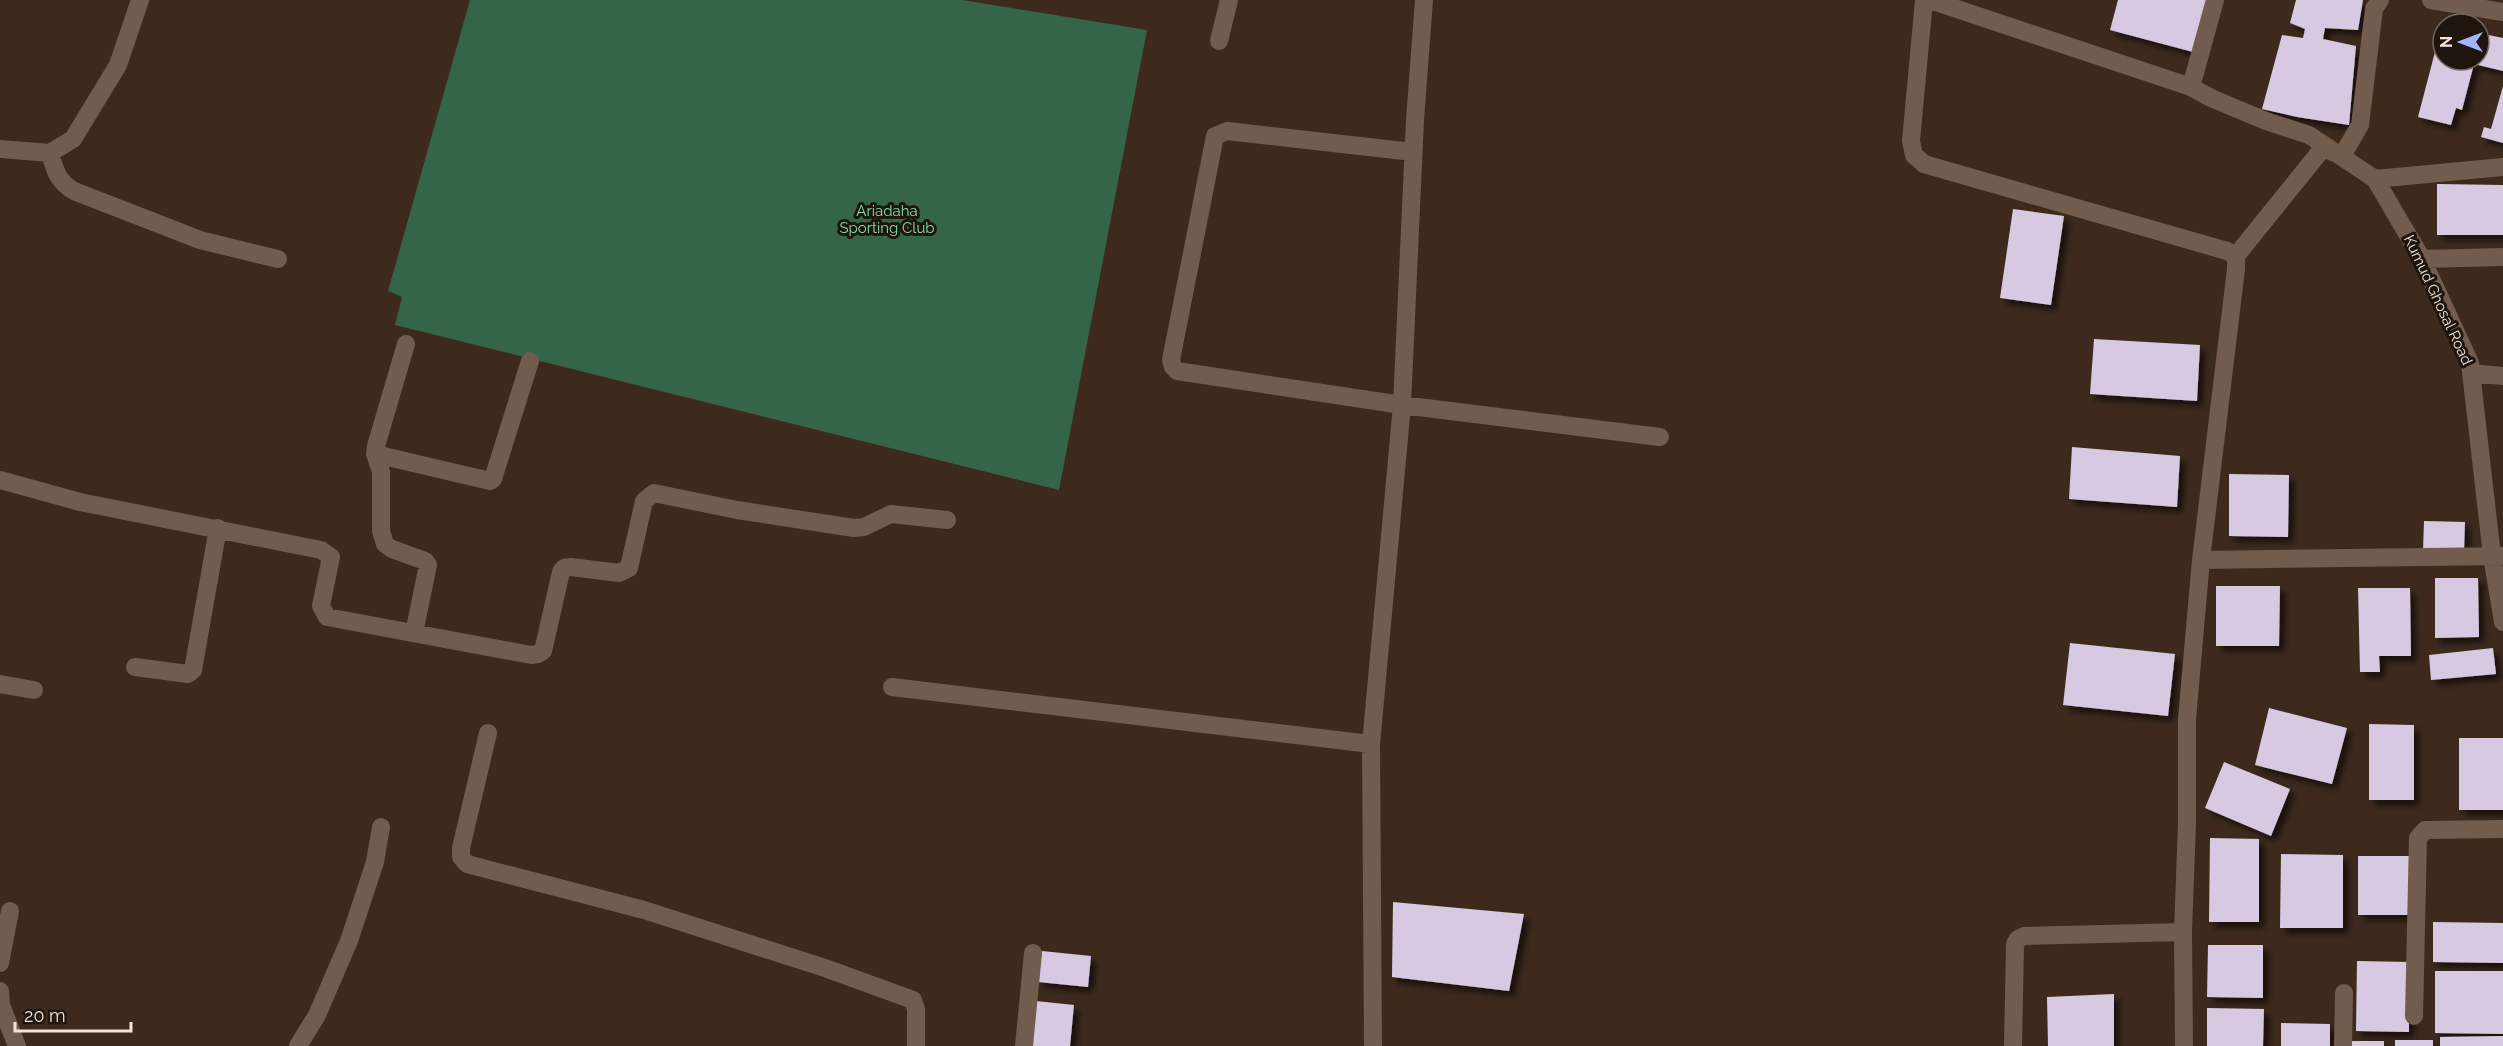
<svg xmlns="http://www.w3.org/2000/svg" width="2503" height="1046" font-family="Raleway,sans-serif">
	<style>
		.green { fill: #346548 }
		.building { fill: #d7c9e1; filter: url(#shadow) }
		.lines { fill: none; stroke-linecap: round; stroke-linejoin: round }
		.minor { stroke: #715c4e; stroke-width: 18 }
		.labels { text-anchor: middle; stroke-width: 6; stroke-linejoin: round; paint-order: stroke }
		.park-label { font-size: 15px; fill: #82dda7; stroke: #1e150f }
		.street-label { font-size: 15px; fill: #f1e4dc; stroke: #1e150f }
	</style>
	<defs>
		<filter id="shadow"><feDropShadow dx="5.5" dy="5.5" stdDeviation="3" flood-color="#0009"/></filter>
	</defs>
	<rect width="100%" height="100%" fill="#3d2a1d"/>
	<path class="green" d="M 470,0 L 962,0 L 1147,30 L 1059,490 L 395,325 L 402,297 L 388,291 Z"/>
	<path class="building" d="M 2118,0 L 2207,0 L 2193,52 L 2110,30 Z
		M 2296,0 L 2363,0 L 2358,30 L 2325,28 L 2323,39 L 2356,46 L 2349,125 L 2297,117 L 2262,109 L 2282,35 L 2303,38 L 2305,29 L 2290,23 Z
		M 2442,25 L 2443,60 L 2479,60 L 2479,33 L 2503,38 L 2503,71 L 2474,64 L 2462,110 L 2456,108 L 2451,125 L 2418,117 Z
		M 2503,86 L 2503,143 L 2481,137 L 2484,127 L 2491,129 Z
		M 2437,184 L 2503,185 L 2503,235 L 2437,235 Z
		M 2013,209 L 2064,216 L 2051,305 L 2000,298 Z
		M 2094,339 L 2200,345 L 2197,401 L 2090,394 Z
		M 2072,447 L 2180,456 L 2177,507 L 2069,499 Z
		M 2229,474 L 2289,475 L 2288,537 L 2229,536 Z
		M 2424,521 L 2465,522 L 2464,551 L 2423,550 Z
		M 2435,578 L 2478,578 L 2479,637 L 2435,638 Z
		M 2216,586 L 2280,586 L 2279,646 L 2216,646 Z
		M 2358,588 L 2410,588 L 2411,656 L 2379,656 L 2380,672 L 2360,672 Z
		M 2070,643 L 2175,654 L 2168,716 L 2063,705 Z
		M 2493,648 L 2496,674 L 2431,680 L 2429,655 Z
		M 2269,708 L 2347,728 L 2332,784 L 2255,765 Z
		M 2369,724 L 2414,725 L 2414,800 L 2369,800 Z
		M 2459,738 L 2503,738 L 2503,810 L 2459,810 Z
		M 2224,762 L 2290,789 L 2271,836 L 2205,808 Z
		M 2210,838 L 2259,839 L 2259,922 L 2209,922 Z
		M 2281,854 L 2343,855 L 2343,928 L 2280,928 Z
		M 2358,856 L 2412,856 L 2412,915 L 2358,915 Z
		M 1393,902 L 1524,914 L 1509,991 L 1392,977 Z
		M 2433,922 L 2503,923 L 2503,963 L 2433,962 Z
		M 2208,945 L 2263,945 L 2263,998 L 2207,997 Z
		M 1042,951 L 1091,956 L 1088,987 L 1038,982 Z
		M 2357,961 L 2409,962 L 2409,1032 L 2356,1031 Z
		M 2435,971 L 2503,971 L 2503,1034 L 2435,1033 Z
		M 2114,994 L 2114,1046 L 2048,1046 L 2047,997 Z
		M 1036,1001 L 1074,1005 L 1070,1046 L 1031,1046 Z
		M 2207,1008 L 2264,1009 L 2263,1046 L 2207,1046 Z
		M 2281,1023 L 2330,1024 L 2330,1046 L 2281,1046 Z
		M 2503,1036 L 2503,1046 L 2440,1046 L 2440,1037 Z
		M 2395,1040 L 2433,1040 L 2433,1046 L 2395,1046 Z
		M 2347,1041 L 2384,1041 L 2384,1046 L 2347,1046 Z"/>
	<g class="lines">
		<path class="minor" d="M 1924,0 L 1911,141 L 1914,155 L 1924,164 L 2227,251 L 2236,256 L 2236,269 L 2201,560
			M 1930,0 L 2191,87 L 2211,98 L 2266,121 L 2309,135 L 2375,179 L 2422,259 L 2470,363 L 2492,556 L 2503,622
			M 2431,0 L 2503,12
			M 1219,41 L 1229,0
			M 2191,87 L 2215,0
			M 0,149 L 50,153 L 73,139 L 118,65 L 140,0
			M 1413,152 L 1227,131 L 1215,136 L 1171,360 L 1173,367 L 1177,371 L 1402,405 L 1660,437
			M 50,153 C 55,171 58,182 74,191 L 200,240 L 278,259
			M 2375,179 L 2503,167
			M 2236,256 L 2323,148 L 2342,156 L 2360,125 L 2374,9 L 2380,0
			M 2422,259 L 2503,257
			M 406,344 L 376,446 L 375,454 L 381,472 L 381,531 L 385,544 L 392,549 L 425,561 L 428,565 L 414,633
			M 2471,373 L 2503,376
			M 375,454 L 490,481 L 493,479 L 530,361
			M 0,480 L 80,502 L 321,550 L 331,557 L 321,606 L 327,617 L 531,655 L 538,654 L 543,651 L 561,572 L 564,568 L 571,567 L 619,573 L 629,568 L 644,501 L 654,493 L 737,510 L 854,528 L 864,527 L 891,514 L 947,520
			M 135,667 L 188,674 L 193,670 L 218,528
			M 0,684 L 34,690
			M 892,687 L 1371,744
			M 488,733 L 461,848 L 461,857 L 467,864 L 644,910 L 825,968 L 913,1000 L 916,1009 L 916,1046
			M 0,963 L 10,911
			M 0,991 L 1,1005 L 17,1046
			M 2414,1016 L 2418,838 L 2425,830 L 2503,829
			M 298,1046 L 317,1015 L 349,941 L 375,862 L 381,827
			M 1024,1046 L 1033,953
			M 1373,1046 L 1371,744 L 1402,405 L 1415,120 L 1424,0
			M 2013,1046 L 2015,944 L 2018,939 L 2024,936 L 2183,932
			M 2184,1046 L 2183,932 L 2187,822 L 2187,719 L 2201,560 L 2503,556
			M 2343,1046 L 2344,993"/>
	</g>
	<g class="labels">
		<g class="park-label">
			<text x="887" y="216">Ariadaha<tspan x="887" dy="17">Sporting Club</tspan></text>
		</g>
		<g class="street-label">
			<text transform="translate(2438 300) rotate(65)" y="5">Kumud Ghosal Road</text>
		</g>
	</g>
	<g transform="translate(2461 42) rotate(270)"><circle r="28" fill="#1e150f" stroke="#726861" stroke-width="1.5"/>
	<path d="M0-4.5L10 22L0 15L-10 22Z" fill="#a2b2fd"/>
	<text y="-9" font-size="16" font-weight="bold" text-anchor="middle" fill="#f1e4dc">N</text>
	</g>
	<path d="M15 1022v9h116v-9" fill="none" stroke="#f1e4dc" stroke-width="3"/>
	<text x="24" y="1022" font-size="18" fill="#f1e4dc" stroke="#1e150f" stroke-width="4.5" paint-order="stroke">20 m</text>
</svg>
